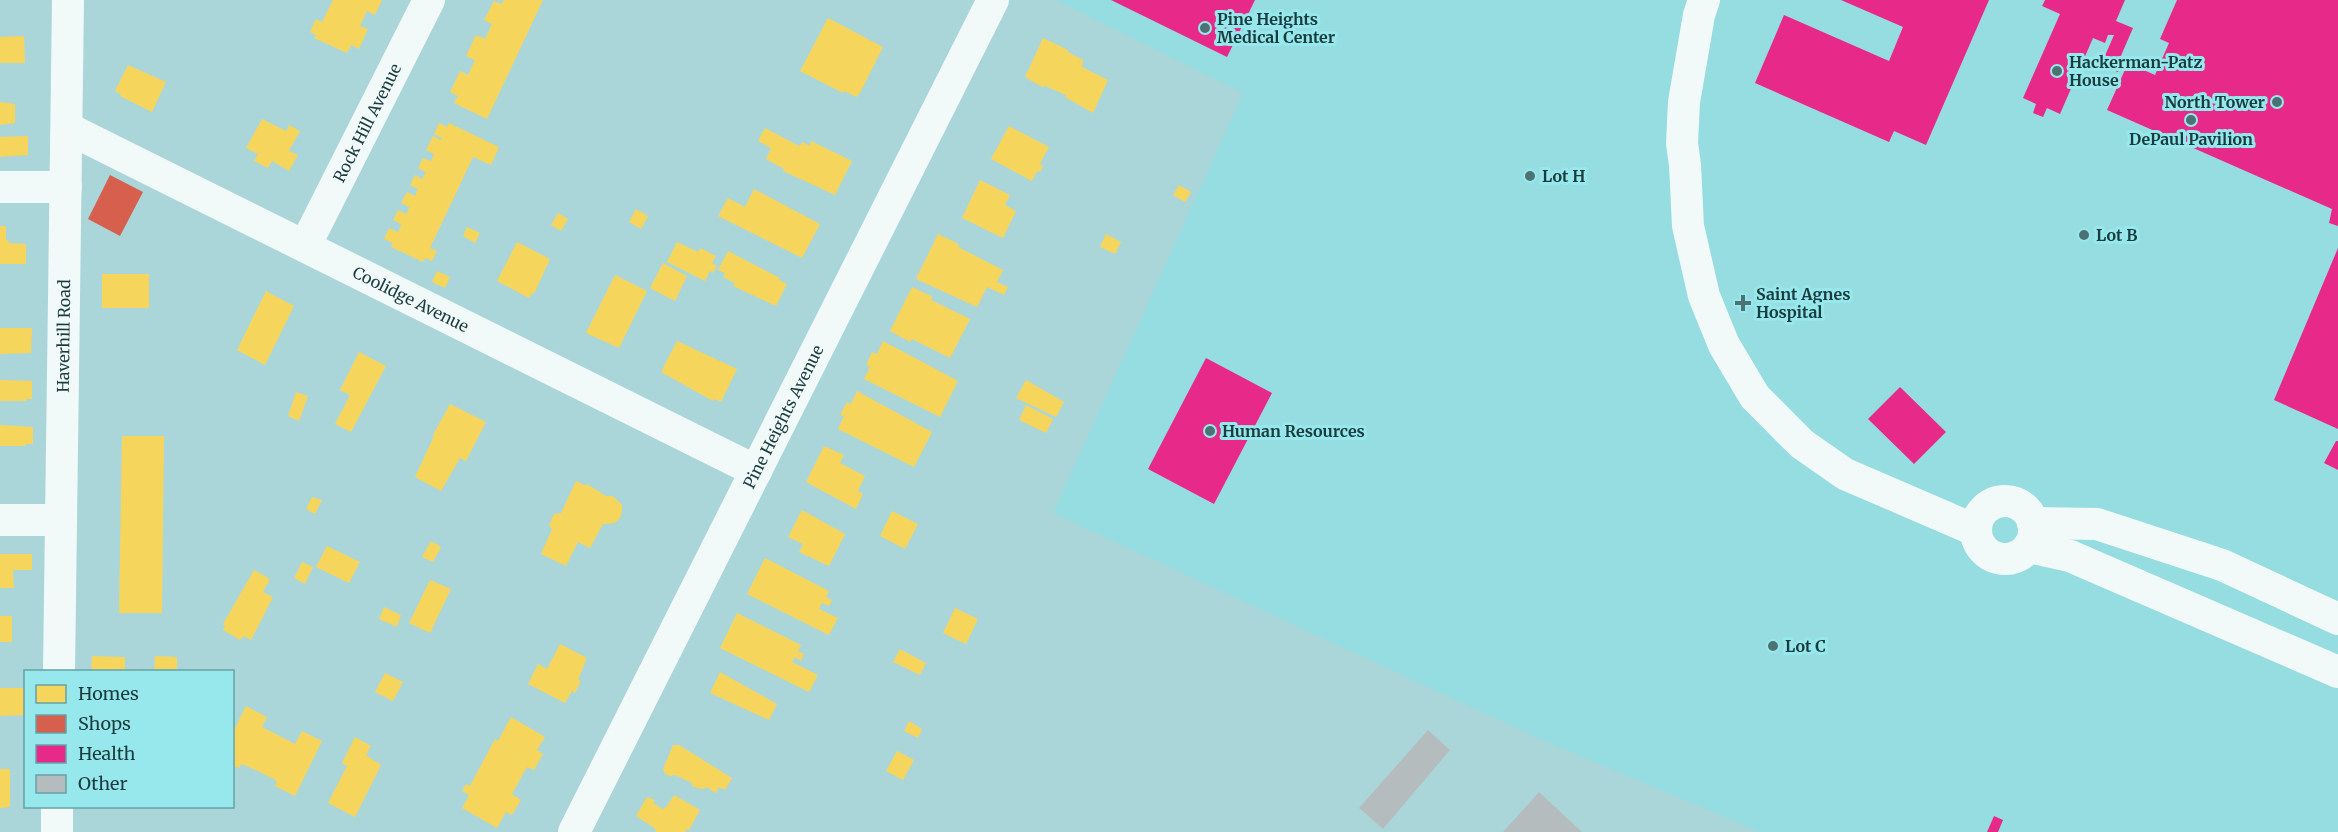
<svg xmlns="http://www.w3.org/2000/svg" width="2338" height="832" font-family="Merriweather,serif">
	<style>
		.built { fill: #96dde1 }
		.homes { fill: #f6d55c }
		.shops { fill: #d6604d }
		.health { fill: #e7298a }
		.building { fill: #b5bcbd }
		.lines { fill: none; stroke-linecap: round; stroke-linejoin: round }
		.minor { stroke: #f2f9f9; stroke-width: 32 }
		.poi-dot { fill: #4d7274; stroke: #97e8ed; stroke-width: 2 }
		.labels { text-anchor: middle; stroke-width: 6; stroke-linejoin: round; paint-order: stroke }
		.poi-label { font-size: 16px; font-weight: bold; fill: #1a3c3e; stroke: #97e8ed; text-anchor: start }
		.street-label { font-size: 16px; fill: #1a3c3e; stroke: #97e8ed }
	</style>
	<rect width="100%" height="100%" fill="#abd6d9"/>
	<path class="built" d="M 1056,0 L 2338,0 L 2338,832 L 1760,832 L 1540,739 L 1053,513 L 1243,93 Z"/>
	<path class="homes" d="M 333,0 L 382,0 L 375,15 L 367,11 L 360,26 L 368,29 L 359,49 L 351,45 L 347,53 L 314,38 L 316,35 L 310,32 L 316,19 L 322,22 Z
		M 504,0 L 543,0 L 487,119 L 454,103 L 458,96 L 450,92 L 460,71 L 468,75 L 475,60 L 466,56 L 476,35 L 485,39 L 492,24 L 484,20 L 494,1 L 501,4 Z
		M 828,18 L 883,47 L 861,91 L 857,97 L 844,91 L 843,93 L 800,71 Z
		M 24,36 L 25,63 L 0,63 L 0,37 Z
		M 1043,38 L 1068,50 L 1068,52 L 1083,60 L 1082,67 L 1108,80 L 1093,113 L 1065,97 L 1066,95 L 1045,86 L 1042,87 L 1025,77 Z
		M 128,65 L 166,82 L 152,112 L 120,96 L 121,94 L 115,91 Z
		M 0,102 L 15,104 L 15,123 L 0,125 Z
		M 262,119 L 286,131 L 289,125 L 300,131 L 289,151 L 298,155 L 289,171 L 272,161 L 268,168 L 254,161 L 258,154 L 246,148 Z
		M 439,123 L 447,127 L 449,123 L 499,147 L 491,165 L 473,157 L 430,248 L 437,251 L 432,261 L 425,258 L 423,262 L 391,247 L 393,243 L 384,239 L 389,228 L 398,232 L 400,228 L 401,224 L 393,220 L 398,210 L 406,214 L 408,211 L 409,207 L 401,203 L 407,192 L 415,196 L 416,193 L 418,189 L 410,185 L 415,175 L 422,179 L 426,172 L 418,168 L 423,158 L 431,161 L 434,154 L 426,150 L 433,136 L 441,140 L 442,138 L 434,134 Z
		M 1009,126 L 1049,147 L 1040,164 L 1043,166 L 1040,172 L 1037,171 L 1032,181 L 991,159 Z
		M 765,128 L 799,146 L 803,142 L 809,146 L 811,141 L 852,161 L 835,195 L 783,171 L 784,169 L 766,159 L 771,148 L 758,141 Z
		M 28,136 L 28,155 L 0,157 L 0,137 Z
		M 980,180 L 1010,195 L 1005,205 L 1016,211 L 1003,238 L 962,218 Z
		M 1179,185 L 1191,192 L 1185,202 L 1173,195 Z
		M 754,189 L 820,224 L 802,258 L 718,216 L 728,198 L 745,207 Z
		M 636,209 L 648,216 L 641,229 L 629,222 Z
		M 558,213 L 568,219 L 561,231 L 551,225 Z
		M 0,226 L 6,226 L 6,240 L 8,240 L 9,243 L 26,244 L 26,264 L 0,264 Z
		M 467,227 L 480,233 L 475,243 L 463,236 Z
		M 938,234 L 959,244 L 958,247 L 1003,270 L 997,282 L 1008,287 L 1004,295 L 987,287 L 977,307 L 916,279 Z
		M 1106,234 L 1121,242 L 1115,254 L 1100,247 Z
		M 517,242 L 550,259 L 534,294 L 532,293 L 529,298 L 497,281 Z
		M 677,242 L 698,252 L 700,248 L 716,256 L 712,263 L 717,266 L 713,273 L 710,271 L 705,281 L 667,262 Z
		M 728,251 L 780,278 L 779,280 L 787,284 L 776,306 L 733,286 L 735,283 L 723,277 L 725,273 L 718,270 Z
		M 663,263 L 687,276 L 675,301 L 650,288 Z
		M 437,271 L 450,277 L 445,288 L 432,282 Z
		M 102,274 L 149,274 L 149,308 L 102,308 Z
		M 615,275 L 647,291 L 619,348 L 586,333 Z
		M 912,287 L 933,297 L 931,300 L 970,319 L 950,358 L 912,339 L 910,342 L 890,331 Z
		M 266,291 L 294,306 L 265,365 L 237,350 Z
		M 0,328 L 32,328 L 31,353 L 0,354 Z
		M 677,341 L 737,369 L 721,402 L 714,399 L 713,401 L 661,372 Z
		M 883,341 L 958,381 L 940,417 L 864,379 L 870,367 L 866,365 L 872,352 L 877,354 Z
		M 359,352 L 386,366 L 351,432 L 335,424 L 350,395 L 340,390 Z
		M 0,380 L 32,381 L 32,399 L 26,399 L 26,401 L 0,401 Z
		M 1026,380 L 1064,402 L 1056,417 L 1016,398 Z
		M 857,391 L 932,432 L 914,467 L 838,429 L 844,416 L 840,415 L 847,402 L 851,404 Z
		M 296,392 L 308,396 L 299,421 L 288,416 Z
		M 450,404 L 486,422 L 466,461 L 460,458 L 441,491 L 415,477 L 434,436 L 433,435 Z
		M 1026,405 L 1053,419 L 1046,433 L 1019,420 Z
		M 0,425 L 33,427 L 33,444 L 25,444 L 25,446 L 0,446 Z
		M 122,436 L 164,436 L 162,613 L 119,613 Z
		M 824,446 L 844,455 L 840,463 L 865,476 L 858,491 L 863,494 L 856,509 L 806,482 Z
		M 576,481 L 586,486 L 587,484 L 606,496 L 613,496 L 622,505 L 622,512 L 620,518 L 615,523 L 603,524 L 590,548 L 578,542 L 566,566 L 541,554 L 552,529 L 549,525 L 554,514 L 561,513 Z
		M 312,497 L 322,500 L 315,514 L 306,509 Z
		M 802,510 L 845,534 L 829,566 L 799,552 L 803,544 L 788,537 Z
		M 892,511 L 918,524 L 905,549 L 880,536 Z
		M 431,541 L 441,547 L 433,562 L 422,557 Z
		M 327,546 L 360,562 L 349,583 L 316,567 Z
		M 0,554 L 32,554 L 32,570 L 13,570 L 14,588 L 0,588 Z
		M 765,558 L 829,591 L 826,597 L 832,600 L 829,606 L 822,603 L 819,609 L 838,618 L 829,635 L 747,594 Z
		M 302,562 L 313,567 L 305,584 L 294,578 Z
		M 254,570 L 270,579 L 263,592 L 273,597 L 251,640 L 244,636 L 240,640 L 223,630 L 225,626 L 223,624 Z
		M 430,580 L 451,589 L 430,633 L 409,623 Z
		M 384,607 L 401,615 L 397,627 L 379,619 Z
		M 955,608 L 978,619 L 966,644 L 943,633 Z
		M 737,613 L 801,645 L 798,651 L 804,654 L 801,661 L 795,657 L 792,662 L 818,675 L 809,692 L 720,648 Z
		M 0,616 L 12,616 L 12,642 L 0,642 Z
		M 560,644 L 587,658 L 578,680 L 581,681 L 575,693 L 572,691 L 565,703 L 528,684 L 538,664 L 547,669 Z
		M 900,649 L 926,663 L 920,675 L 893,662 Z
		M 92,656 L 125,657 L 125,669 L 140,669 L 140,672 L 91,672 Z
		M 155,656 L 177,657 L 177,670 L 154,669 Z
		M 720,672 L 777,704 L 769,720 L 710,693 Z
		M 385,673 L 403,682 L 393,701 L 375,692 Z
		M 0,688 L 26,688 L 26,715 L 0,716 Z
		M 246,706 L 267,717 L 262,727 L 295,744 L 302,731 L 322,741 L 295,796 L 275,786 L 277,781 L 260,772 L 242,764 L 239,768 L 232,765 L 232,734 Z
		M 511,717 L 545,737 L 537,750 L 543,754 L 534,770 L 527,767 L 512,794 L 521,800 L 512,815 L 506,812 L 497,828 L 462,808 L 469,795 L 462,791 L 466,784 L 470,786 L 495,739 L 498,741 Z
		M 909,721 L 922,729 L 918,738 L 904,731 Z
		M 355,737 L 371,746 L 366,755 L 381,765 L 355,817 L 328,803 L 347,766 L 342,763 Z
		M 673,745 L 679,745 L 732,778 L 725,790 L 719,787 L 716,793 L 706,787 L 705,789 L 697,788 L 692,786 L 692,783 L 675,775 L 670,776 L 665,774 L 663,769 Z
		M 897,751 L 914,760 L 903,780 L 886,771 Z
		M 0,769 L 10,769 L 10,807 L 0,808 Z
		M 674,795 L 700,810 L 689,830 L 687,829 L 685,832 L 655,832 L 656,829 L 636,816 L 647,797 L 655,800 L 653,803 L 663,809 L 667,806 Z"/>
	<path class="shops" d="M 110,175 L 143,192 L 120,236 L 88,219 Z"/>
	<path class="health" d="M 1111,0 L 1255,0 L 1227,57 Z
		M 1841,0 L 1989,0 L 1926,145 L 1894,131 L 1889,142 L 1755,83 L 1784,15 L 1889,61 L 1903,27 Z
		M 2045,0 L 2125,0 L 2116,21 L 2133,28 L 2120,58 L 2123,59 L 2118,72 L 2101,65 L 2114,35 L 2108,35 L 2105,43 L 2093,38 L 2060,114 L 2047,108 L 2043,117 L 2033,113 L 2036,104 L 2023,98 L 2060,14 L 2042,6 Z
		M 2177,0 L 2338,0 L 2338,226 L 2329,223 L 2332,209 L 2107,110 L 2128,63 L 2155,75 L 2169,43 L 2160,39 Z
		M 2338,248 L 2338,429 L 2274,400 Z
		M 1206,358 L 1272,393 L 1214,504 L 1148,469 Z
		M 1900,387 L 1946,432 L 1914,464 L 1868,419 Z
		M 2336,441 L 2338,441 L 2338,470 L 2324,463 Z
		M 1994,816 L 2003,820 L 1998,832 L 1987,832 Z"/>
	<path class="building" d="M 1428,730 L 1450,750 L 1383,829 L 1359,808 Z
		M 1539,792 L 1582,832 L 1503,832 Z"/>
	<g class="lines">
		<g class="minor">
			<path d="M 1704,0 L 1699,15 L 1684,102 L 1682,143 L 1685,165 L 1688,226 L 1704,296 L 1724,345 L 1755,397 L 1802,444 L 1845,474 L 1975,530"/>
			<path id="s1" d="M 67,128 L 756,471"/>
			<path d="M 0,187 L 66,187"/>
			<path id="s2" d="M 305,246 L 429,0"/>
			<circle cx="2005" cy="530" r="29"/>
			<path d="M 0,520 L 61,520"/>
			<path d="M 2033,523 L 2097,524 L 2222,565 L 2338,619"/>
			<path d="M 2029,547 L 2070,556 L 2338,672"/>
			<path id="s3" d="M 59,672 L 68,0"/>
			<path d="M 57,832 L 57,806"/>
			<path id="s4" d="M 574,832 L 993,0"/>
		</g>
	</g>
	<g class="poi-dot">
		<circle cx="1205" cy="28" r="6"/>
		<circle cx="2057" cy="71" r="6"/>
		<circle cx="2277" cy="102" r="6"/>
		<circle cx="2191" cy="120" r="6"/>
		<circle cx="1530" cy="176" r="6"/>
		<circle cx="2084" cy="235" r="6"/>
		<path d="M1740 294h6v6h6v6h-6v6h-6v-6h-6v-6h6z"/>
		<circle cx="1210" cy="431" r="6"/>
		<circle cx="1773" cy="646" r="6"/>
	</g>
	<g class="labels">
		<g class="poi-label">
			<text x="1217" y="25">Pine Heights<tspan x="1217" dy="18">Medical Center</tspan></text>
			<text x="2069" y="68">Hackerman-Patz<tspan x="2069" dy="18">House</tspan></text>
			<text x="2265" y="108" text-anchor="end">North Tower</text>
			<text x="2191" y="145" text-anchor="middle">DePaul Pavilion</text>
			<text x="1542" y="182">Lot H</text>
			<text x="2096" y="241">Lot B</text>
			<text x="1756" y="300">Saint Agnes<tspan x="1756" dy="18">Hospital</tspan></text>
			<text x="1222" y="437">Human Resources</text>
			<text x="1785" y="652">Lot C</text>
		</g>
		<g class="street-label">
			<text dy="6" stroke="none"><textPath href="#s2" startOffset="138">Rock Hill Avenue</textPath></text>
			<text dy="6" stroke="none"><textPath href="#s1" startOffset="384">Coolidge Avenue</textPath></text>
			<text dy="6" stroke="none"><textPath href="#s3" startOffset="336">Haverhill Road</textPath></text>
			<text dy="6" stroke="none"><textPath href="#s4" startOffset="465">Pine Heights Avenue</textPath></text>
		</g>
	</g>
	<rect x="24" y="670" width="210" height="138" fill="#97e8ed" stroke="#65a3a7" stroke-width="1.5"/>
	<rect x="36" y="685" width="30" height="18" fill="#f6d55c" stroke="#65a3a7" stroke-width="1.5"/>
	<text x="78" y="700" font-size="18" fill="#1a3c3e">Homes</text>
	<rect x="36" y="715" width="30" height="18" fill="#d6604d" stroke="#65a3a7" stroke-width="1.5"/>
	<text x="78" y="730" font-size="18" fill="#1a3c3e">Shops</text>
	<rect x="36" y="745" width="30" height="18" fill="#e7298a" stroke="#65a3a7" stroke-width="1.5"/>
	<text x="78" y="760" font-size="18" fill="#1a3c3e">Health</text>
	<rect x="36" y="775" width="30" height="18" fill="#b5bcbd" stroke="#65a3a7" stroke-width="1.5"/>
	<text x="78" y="790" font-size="18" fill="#1a3c3e">Other</text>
</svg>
